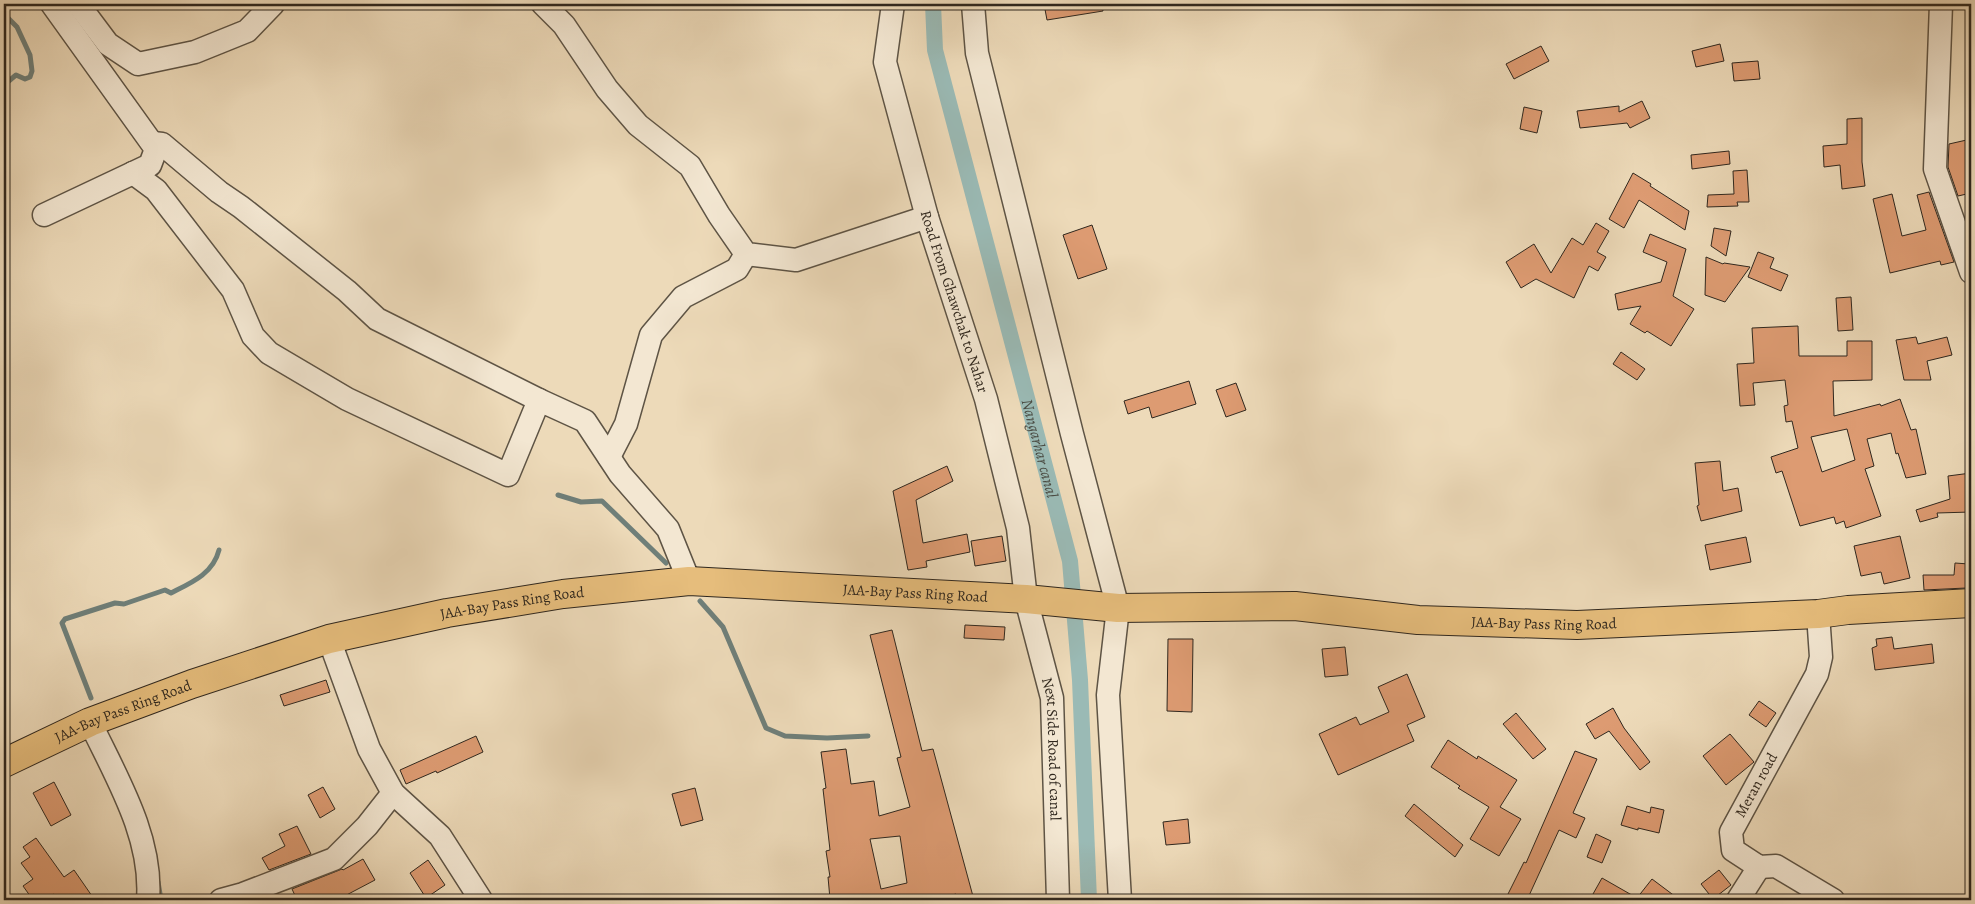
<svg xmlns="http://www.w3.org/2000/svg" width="1975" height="904" font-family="Alegreya,serif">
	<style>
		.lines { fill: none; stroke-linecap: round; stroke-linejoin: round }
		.stream { stroke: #6f7f79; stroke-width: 5 }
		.canal { stroke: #9abab5; stroke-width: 16 }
		.building { fill: #dd9b72; stroke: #2f271e; fill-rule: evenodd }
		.minor-casing { stroke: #5e5445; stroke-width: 25 }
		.highway-casing { stroke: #2f271e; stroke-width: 30 }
		.minor { stroke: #f3e7d2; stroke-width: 22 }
		.highway { stroke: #e6bd7c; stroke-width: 28 }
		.labels { text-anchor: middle; stroke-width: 4.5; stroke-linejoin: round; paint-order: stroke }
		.street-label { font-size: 15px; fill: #2f271e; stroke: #f3e7d2 }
		.water-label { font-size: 16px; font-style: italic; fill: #4a4c44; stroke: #f3e7d2 }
	</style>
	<rect width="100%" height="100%" fill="#eddab9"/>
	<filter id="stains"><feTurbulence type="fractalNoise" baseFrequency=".004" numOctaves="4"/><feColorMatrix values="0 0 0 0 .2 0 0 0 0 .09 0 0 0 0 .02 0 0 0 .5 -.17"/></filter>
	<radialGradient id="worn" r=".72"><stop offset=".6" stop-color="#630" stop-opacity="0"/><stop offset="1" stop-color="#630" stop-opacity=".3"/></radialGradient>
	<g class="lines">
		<path class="stream" d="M 4,85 L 16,75 L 25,79 L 30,77 L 32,71 L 30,55 L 17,27 L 6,16 L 4,4
			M 4,266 L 4,273
			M 558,495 L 581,502 L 602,501 L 666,563
			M 700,601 L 723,627 L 766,728 L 785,736 L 827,738 L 868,736
			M 91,698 L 62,623 L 65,619 L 115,603 L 124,604 L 165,590 L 171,593 C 191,583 213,574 219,550
			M 158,882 L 161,900"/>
		<path class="canal" id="s1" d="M 933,4 L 935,50 L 1070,561 L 1080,680 L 1089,900"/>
	</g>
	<path class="building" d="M 1044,4 L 1102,4 L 1103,11 L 1047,20 Z
		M 1720,44 L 1724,61 L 1696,67 L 1692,51 Z
		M 1541,46 L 1549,61 L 1514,79 L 1506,64 Z
		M 1758,61 L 1760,79 L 1734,81 L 1732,63 Z
		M 1642,101 L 1650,118 L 1630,128 L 1627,123 L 1580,128 L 1577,111 L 1619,106 L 1619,112 Z
		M 1524,107 L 1542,111 L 1537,133 L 1520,129 Z
		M 1862,118 L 1862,162 L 1865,186 L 1842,189 L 1840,165 L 1824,167 L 1823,146 L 1847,144 L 1847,119 Z
		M 1971,139 L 1971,193 L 1958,196 L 1948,167 L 1949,144 Z
		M 1729,151 L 1730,164 L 1692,169 L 1691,155 Z
		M 1747,170 L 1749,202 L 1737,202 L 1738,206 L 1707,207 L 1708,195 L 1734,194 L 1733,171 Z
		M 1633,173 L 1651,184 L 1650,186 L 1689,211 L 1685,230 L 1639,200 L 1624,228 L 1609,219 Z
		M 1929,192 L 1954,262 L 1941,265 L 1940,261 L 1890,273 L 1873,199 L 1892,194 L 1902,236 L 1926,230 L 1917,195 Z
		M 1596,223 L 1609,231 L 1597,252 L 1606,257 L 1598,271 L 1589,266 L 1574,298 L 1536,279 L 1521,288 L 1506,262 L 1534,244 L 1551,273 L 1572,238 L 1583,245 Z
		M 1092,225 L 1107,269 L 1078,279 L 1063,235 Z
		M 1714,228 L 1731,231 L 1726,256 L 1711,246 Z
		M 1650,234 L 1686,249 L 1673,296 L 1694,309 L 1671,346 L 1647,331 L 1645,333 L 1630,324 L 1641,306 L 1618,310 L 1615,294 L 1661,282 L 1667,262 L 1643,252 Z
		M 1758,252 L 1774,258 L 1770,268 L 1788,275 L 1781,291 L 1748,277 Z
		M 1706,257 L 1723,264 L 1724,263 L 1750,267 L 1725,302 L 1705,295 Z
		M 1851,297 L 1853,330 L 1838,331 L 1836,298 Z
		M 1798,326 L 1799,356 L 1847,356 L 1847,341 L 1872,341 L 1872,380 L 1833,381 L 1834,416 L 1880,404 L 1881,406 L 1900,399 L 1911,430 L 1916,429 L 1926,474 L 1906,478 L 1898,453 L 1896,454 L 1891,433 L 1867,439 L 1874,466 L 1865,469 L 1881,516 L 1846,528 L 1844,521 L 1836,524 L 1834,517 L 1800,526 L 1782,471 L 1776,473 L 1771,457 L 1798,448 L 1792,421 L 1786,422 L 1784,406 L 1788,405 L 1785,380 L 1753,383 L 1755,405 L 1740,406 L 1737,364 L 1754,363 L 1752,328 ZM 1847,429 L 1855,460 L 1822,472 L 1811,437 Z
		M 1916,337 L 1918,344 L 1947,337 L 1952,355 L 1927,361 L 1931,380 L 1904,380 L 1896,340 Z
		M 1621,352 L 1645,369 L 1637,380 L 1613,364 Z
		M 1189,381 L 1196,404 L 1152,418 L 1149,407 L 1128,414 L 1124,401 Z
		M 1236,383 L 1246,410 L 1226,417 L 1216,390 Z
		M 1720,461 L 1723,491 L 1738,488 L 1742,511 L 1701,521 L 1697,506 L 1699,505 L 1695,463 Z
		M 947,466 L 953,481 L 916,500 L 923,543 L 967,534 L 970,552 L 926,561 L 927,567 L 908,570 L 893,491 Z
		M 1971,473 L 1971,512 L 1937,513 L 1938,517 L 1920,522 L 1916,510 L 1950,499 L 1948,476 Z
		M 1002,536 L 1006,561 L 975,566 L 971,541 Z
		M 1900,536 L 1910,578 L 1884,584 L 1881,572 L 1861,576 L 1854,546 Z
		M 1746,537 L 1751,562 L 1710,570 L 1705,545 Z
		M 1955,563 L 1969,564 L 1966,588 L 1924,590 L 1923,575 L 1954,575 Z
		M 965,625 L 1005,627 L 1004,640 L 964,638 Z
		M 892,630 L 922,751 L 933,749 L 974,900 L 957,900 L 956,894 L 932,900 L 857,900 L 856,896 L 830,899 L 828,877 L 830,877 L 826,851 L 830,850 L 823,789 L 826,788 L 821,752 L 846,749 L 851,784 L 874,781 L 879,816 L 910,807 L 897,758 L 901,757 L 870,635 ZM 900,836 L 907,883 L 881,889 L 870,839 Z
		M 1892,637 L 1894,649 L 1932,644 L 1934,663 L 1875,670 L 1872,648 L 1877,646 L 1876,639 Z
		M 1168,639 L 1193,639 L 1192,712 L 1167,711 Z
		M 1345,647 L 1348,675 L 1325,677 L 1322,649 Z
		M 1407,674 L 1425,717 L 1407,725 L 1414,741 L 1338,775 L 1319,734 L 1356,717 L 1360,725 L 1389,712 L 1378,687 Z
		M 326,680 L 330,692 L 284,706 L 280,695 Z
		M 1759,701 L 1776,713 L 1766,727 L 1749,715 Z
		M 1613,708 L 1624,728 L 1650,762 L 1640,770 L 1609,731 L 1595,739 L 1586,724 Z
		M 1516,713 L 1546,749 L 1533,759 L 1503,724 Z
		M 1730,734 L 1754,762 L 1726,785 L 1703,756 Z
		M 476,736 L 483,752 L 437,773 L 436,771 L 406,784 L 400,770 Z
		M 1448,740 L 1477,759 L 1478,756 L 1517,780 L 1500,807 L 1521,819 L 1499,856 L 1470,839 L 1489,807 L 1458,788 L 1460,786 L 1431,767 Z
		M 1575,751 L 1597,759 L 1573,813 L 1585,818 L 1576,838 L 1559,830 L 1527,900 L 1505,900 L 1524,862 L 1526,863 Z
		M 54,782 L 71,815 L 51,826 L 33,793 Z
		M 323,787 L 335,809 L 320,818 L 308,795 Z
		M 695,788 L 703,820 L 681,826 L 672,794 Z
		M 1414,804 L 1463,845 L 1455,857 L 1405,816 Z
		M 1627,806 L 1650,813 L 1651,807 L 1664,810 L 1659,833 L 1638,828 L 1638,830 L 1621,825 Z
		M 1188,819 L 1190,843 L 1166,845 L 1163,822 Z
		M 297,826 L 311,854 L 269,870 L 262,858 L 285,846 L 279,834 Z
		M 1596,834 L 1611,841 L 1602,863 L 1587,857 Z
		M 36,838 L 64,877 L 74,870 L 92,896 L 85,900 L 59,900 L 54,894 L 45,900 L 33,900 L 23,886 L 33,879 L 21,863 L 30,857 L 23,847 Z
		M 363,859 L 375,880 L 337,900 L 330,900 L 328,896 L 318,900 L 297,900 L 292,889 L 342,869 L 343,870 Z
		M 428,860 L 445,885 L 426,898 L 410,873 Z
		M 1719,870 L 1731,885 L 1713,899 L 1701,884 Z
		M 1602,878 L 1637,898 L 1652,879 L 1680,900 L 1605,900 L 1593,894 Z"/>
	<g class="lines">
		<defs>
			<g id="minor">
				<path d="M 78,4 L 108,44 L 138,64 L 195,52 L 247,31 L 273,4"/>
				<path d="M 543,4 L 564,25 L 607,89 L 638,125 L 690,166 L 719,215 L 746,254 L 796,260 L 927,217"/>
				<path id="s2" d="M 893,4 L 885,62 L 927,217 L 986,399 L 1018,528 L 1026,599 L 1052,698 L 1058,900"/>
				<path d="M 973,4 L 977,53 L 1072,434 L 1118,608 L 1108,695 L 1120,900"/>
				<path d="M 1941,4 L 1935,169 L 1971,272"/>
				<path d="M 153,143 L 162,144 L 219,192 L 241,207 L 347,291 L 377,319 L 539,400"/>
				<path d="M 133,173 L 156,190 L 233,290 L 253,336 L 269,353 L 347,399 L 508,475 L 539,400 L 585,421 L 620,474 L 668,529 L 689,581"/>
				<path d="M 44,215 L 150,165 L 156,149 L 52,4"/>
				<path d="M 609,457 L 626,424 L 651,335 L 683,297 L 737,269 L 746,254"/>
				<path d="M 1818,614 L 1821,657 L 1817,674 L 1731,832 L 1733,850 L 1759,867 L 1776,866 L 1833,900"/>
				<path d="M 329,639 L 369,749 L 393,793 L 440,836 L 481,900"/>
				<path d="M 90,722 C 116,777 153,837 148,900"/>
				<path d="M 221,900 L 243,894 L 334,859 L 367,826 L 393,793"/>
				<path d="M 1738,900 L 1759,867"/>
			</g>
			<g id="highway">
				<path id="s3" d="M 4,763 L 90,722 L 192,684 L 329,639 L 447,613 L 563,594 L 689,581 L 1026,599 L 1118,608 L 1295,606 L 1418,620 L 1577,625 L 1818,614 L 1848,610 L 1971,603"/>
			</g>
		</defs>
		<use href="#minor" class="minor-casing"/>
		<use href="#highway" class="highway-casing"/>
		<use href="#minor" class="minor"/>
		<use href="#highway" class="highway"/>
	</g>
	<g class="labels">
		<g class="street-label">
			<text dy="5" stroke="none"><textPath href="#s2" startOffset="308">Road From Ghawchak to Nahar</textPath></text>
			<text dy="5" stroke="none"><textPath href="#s3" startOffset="940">JAA-Bay Pass Ring Road</textPath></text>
			<text dy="5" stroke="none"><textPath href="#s3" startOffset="535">JAA-Bay Pass Ring Road</textPath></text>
			<text dy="5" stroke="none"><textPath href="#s3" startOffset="1570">JAA-Bay Pass Ring Road</textPath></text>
			<text dy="5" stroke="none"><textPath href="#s3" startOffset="130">JAA-Bay Pass Ring Road</textPath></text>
			<text dy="5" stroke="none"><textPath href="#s2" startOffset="768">Next Side Road of canal</textPath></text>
			<text transform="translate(1756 785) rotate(-61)" y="5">Meran road</text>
		</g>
		<g class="water-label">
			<text dy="6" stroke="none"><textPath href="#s1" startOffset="458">Nangarhar canal</textPath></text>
		</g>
	</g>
	<rect width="1975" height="904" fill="none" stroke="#eddab9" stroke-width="20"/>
	<rect x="5" y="5" width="1965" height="894" fill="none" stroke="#2f271e" stroke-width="2.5"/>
	<rect x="10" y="10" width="1955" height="884" fill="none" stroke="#2f271e"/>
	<rect width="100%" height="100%" filter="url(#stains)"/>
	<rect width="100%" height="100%" fill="url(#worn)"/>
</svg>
